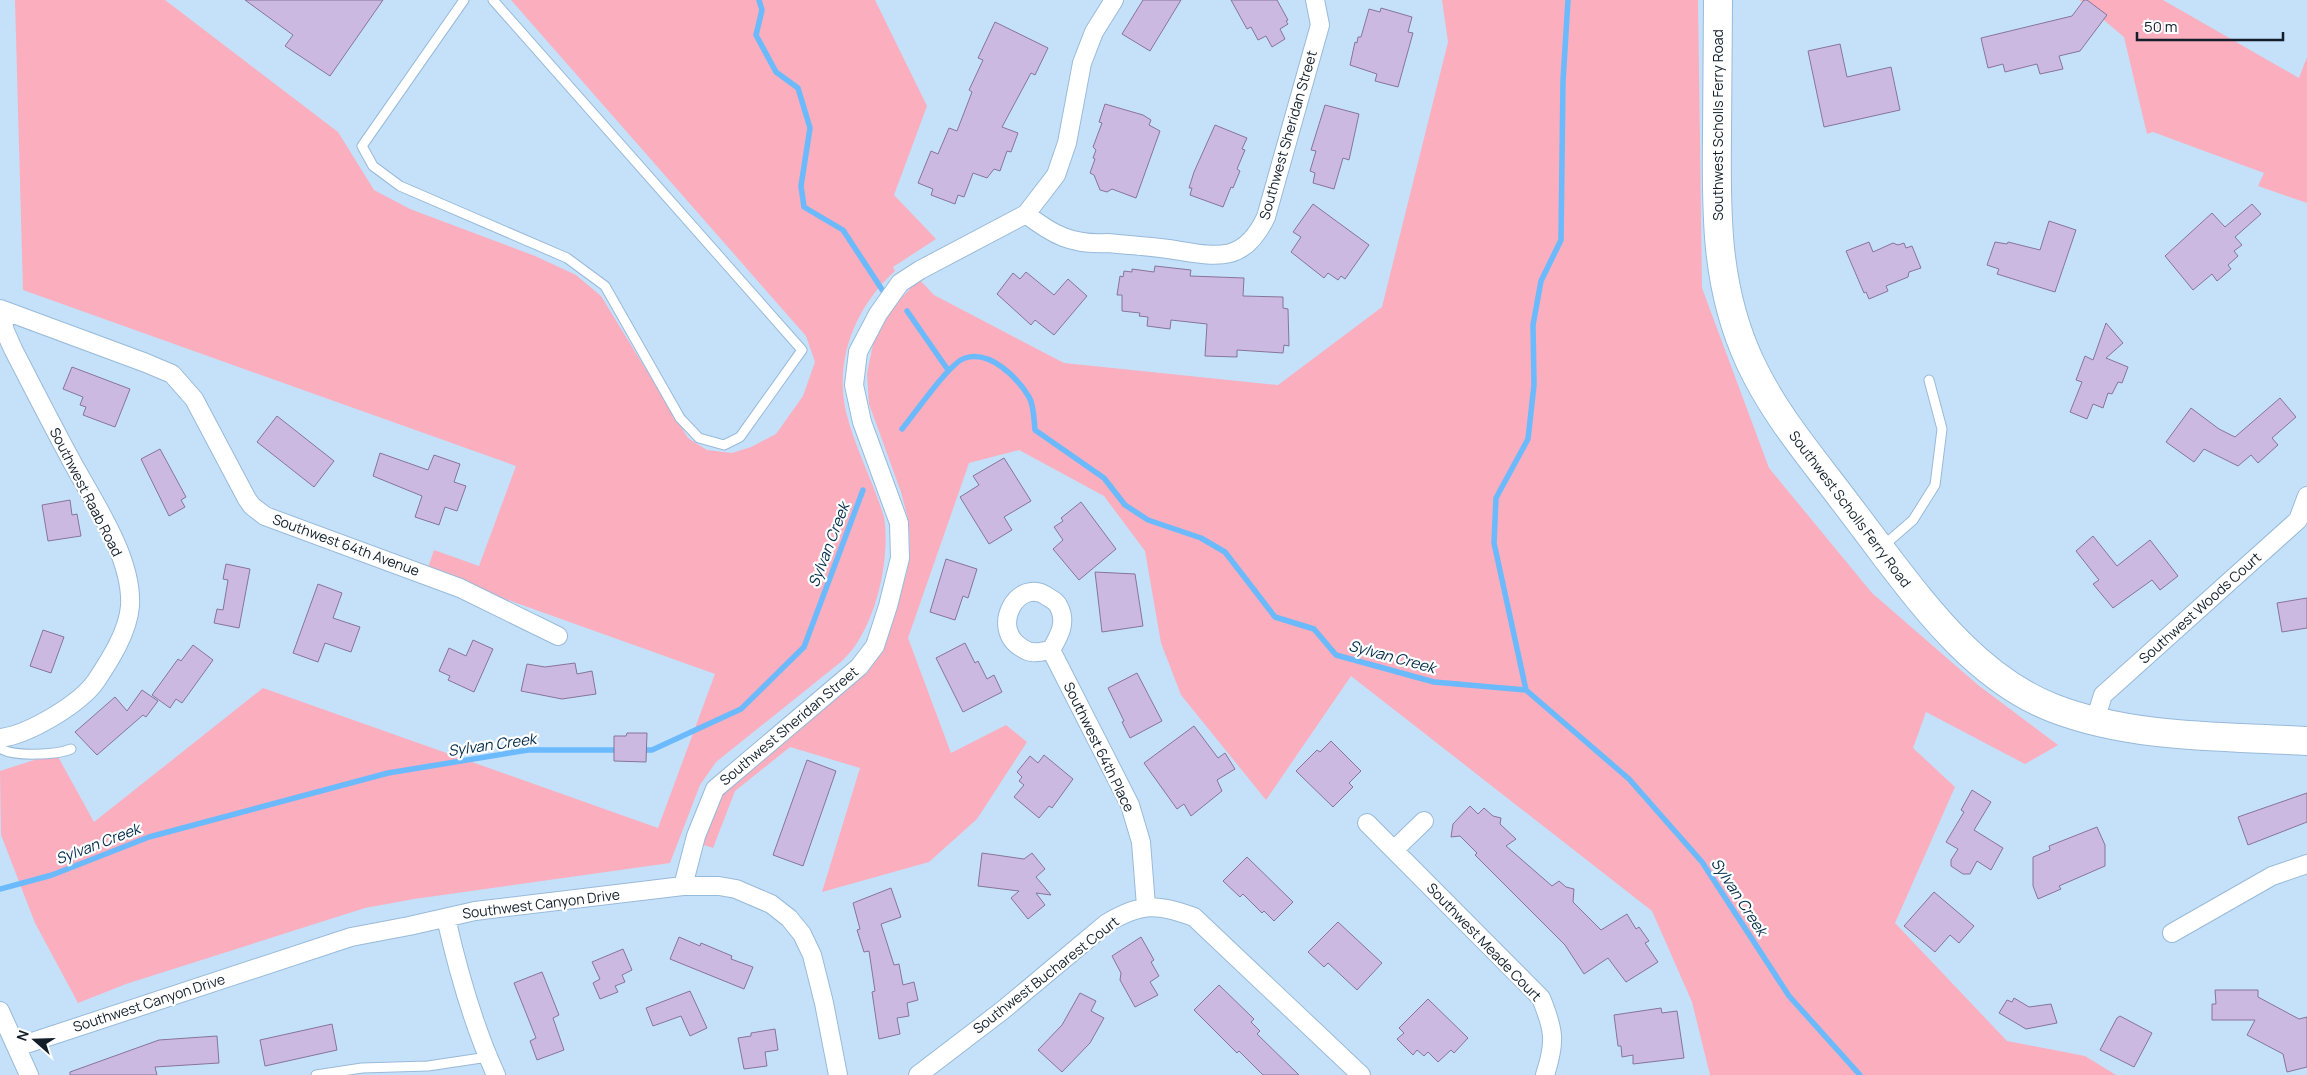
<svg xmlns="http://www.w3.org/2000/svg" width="2307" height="1075" font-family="Manrope,sans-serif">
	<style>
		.green { fill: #faaebe }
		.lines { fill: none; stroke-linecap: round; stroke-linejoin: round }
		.stream { stroke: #6bbafd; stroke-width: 5.5 }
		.building { fill: #cbb9e1; stroke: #867599 }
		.service-casing { stroke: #98bad9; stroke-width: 11 }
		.minor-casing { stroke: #98bad9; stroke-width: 20 }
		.primary-casing { stroke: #98bad9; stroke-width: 30 }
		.service { stroke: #fff; stroke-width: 9 }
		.minor { stroke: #fff; stroke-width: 18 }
		.primary { stroke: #fff; stroke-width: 28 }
		.labels { text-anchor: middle; stroke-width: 4.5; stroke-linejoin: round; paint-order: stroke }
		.street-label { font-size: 14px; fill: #121f2a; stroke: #fefefe }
		.water-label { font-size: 15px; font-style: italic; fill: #002c4c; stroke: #fefefe }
	</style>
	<rect width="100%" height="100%" fill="#c5e1fa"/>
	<path class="green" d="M 15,0 L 165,0 L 338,132 L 374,190 L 410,209 L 535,256 L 576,275 L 601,296 L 688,438 L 707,450 L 732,453 L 751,447 L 776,434 L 803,396 L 815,362 L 806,336 L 511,0 L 875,0 L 927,106 L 894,195 L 936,239 L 893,267 L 895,271 C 856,306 834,359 846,412 C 855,448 873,481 884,517 C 891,560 875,631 842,661 L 716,762 L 700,785 L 670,863 L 414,899 L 365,908 L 126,984 L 78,1003 L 35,923 L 1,835 L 0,771 L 56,753 L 94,822 L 263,688 L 658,828 L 715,674 L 427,571 L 434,550 L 479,566 L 516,466 L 23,290 Z
		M 1442,0 L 1698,0 L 1702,288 L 1769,468 L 1872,593 L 1978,685 L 2058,745 L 2025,764 L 1926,712 L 1913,748 L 1955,787 L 1895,923 L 2007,1041 L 2085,1056 L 2116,1075 L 1710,1075 L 1692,1002 L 1652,911 L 1351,676 L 1266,800 L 1181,695 L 1161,643 L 1145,551 L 1104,496 L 1019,450 L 969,463 L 908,638 L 951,753 L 1006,725 L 1027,742 L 977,819 L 929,862 L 822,892 L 860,768 L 790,747 L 735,791 L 713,848 L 701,844 L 716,806 L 726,787 L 884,645 L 907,572 L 910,555 L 909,523 L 901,492 L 869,404 L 867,374 L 873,344 L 881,326 L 889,311 L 910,289 L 908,286 L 918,278 L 934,295 L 1064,363 L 1278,385 L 1382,307 L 1448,42 Z
		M 2080,0 L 2163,0 L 2299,78 L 2307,57 L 2307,203 L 2258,186 L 2264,173 L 2153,132 L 2147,134 L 2124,37 Z"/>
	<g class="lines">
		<path class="stream" d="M 759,0 L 762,10 L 756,35 L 776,72 L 798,88 L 810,128 L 801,186 L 804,207 L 843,230 L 883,291
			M 907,311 L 948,370
			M 902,429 C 914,415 949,363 965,358 C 990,350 1017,377 1029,397 C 1034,405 1034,421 1035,430 L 1104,478 L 1125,505 L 1148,520 L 1201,538 L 1225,552 L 1275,617 L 1314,629 L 1336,655 L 1434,682 L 1526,690 L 1629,779 L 1702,862 L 1789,996 L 1860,1075
			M 1526,690 L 1494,543 L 1496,498 L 1528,439 L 1534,385 L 1533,325 L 1541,281 L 1561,240 L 1563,81 L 1568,0
			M 640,750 L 652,750 L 741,709 L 804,647 L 863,490
			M 0,889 L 52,875 L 149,837 L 388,773 L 528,750 L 621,750"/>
	</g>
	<path class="building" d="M 245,0 L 383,0 L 330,76 L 285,46 L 293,35 Z
		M 1143,0 L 1181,0 L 1150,51 L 1122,34 Z
		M 1231,0 L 1277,0 L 1288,20 L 1286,21 L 1288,24 L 1280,29 L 1285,39 L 1272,47 L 1266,36 L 1258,40 L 1251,27 L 1247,29 Z
		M 2084,0 L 2087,0 L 2107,15 L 2080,51 L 2059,56 L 2063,69 L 2040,74 L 2037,64 L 2005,72 L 2003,64 L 1988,68 L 1981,38 L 2072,16 Z
		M 1381,8 L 1412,17 L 1408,32 L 1413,33 L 1398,87 L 1375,81 L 1377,74 L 1350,65 L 1355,42 L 1357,43 L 1358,37 L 1361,37 L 1369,9 L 1380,12 Z
		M 995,22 L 1048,48 L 1035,75 L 1031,73 L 1002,127 L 1018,133 L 1011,152 L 1007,151 L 1000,171 L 994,169 L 987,178 L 973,173 L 964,197 L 958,195 L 955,204 L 931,195 L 933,189 L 918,183 L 931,151 L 938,154 L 949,128 L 957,131 L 972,92 L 969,90 L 983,60 L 978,58 Z
		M 1840,44 L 1847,77 L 1891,67 L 1900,110 L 1824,127 L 1808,51 Z
		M 1105,104 L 1143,115 L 1151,120 L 1149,125 L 1160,131 L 1136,198 L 1112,189 L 1107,192 L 1100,190 L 1094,175 L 1090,173 L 1095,159 L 1093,158 L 1096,150 L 1093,147 L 1102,123 L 1099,122 Z
		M 1325,105 L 1359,114 L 1349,160 L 1343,158 L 1334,189 L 1313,183 L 1315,173 L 1310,171 L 1316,151 L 1311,150 Z
		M 1215,125 L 1247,138 L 1242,149 L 1245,150 L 1237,169 L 1240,171 L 1233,188 L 1231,187 L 1223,207 L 1190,195 L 1192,188 L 1189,188 L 1194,172 Z
		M 1313,204 L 1369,245 L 1345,279 L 1341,276 L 1338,280 L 1328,273 L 1324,278 L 1291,252 L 1301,237 L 1293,232 Z
		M 2252,204 L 2261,214 L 2235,237 L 2242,245 L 2234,251 L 2238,256 L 2228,265 L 2231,269 L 2217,281 L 2212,274 L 2193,290 L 2165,256 L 2212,213 L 2225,227 Z
		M 2049,221 L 2076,230 L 2055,292 L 1997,274 L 1999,269 L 1987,265 L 1995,242 L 2007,244 L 2008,242 L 2040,250 Z
		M 1869,242 L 1873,252 L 1893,243 L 1898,245 L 1904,243 L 1906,248 L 1912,246 L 1921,268 L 1909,272 L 1908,277 L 1886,286 L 1888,291 L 1869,299 L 1866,292 L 1864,293 L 1846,251 Z
		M 1155,266 L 1191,270 L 1190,276 L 1244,278 L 1243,296 L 1283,297 L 1283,308 L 1288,309 L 1289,346 L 1284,345 L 1283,353 L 1237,350 L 1237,357 L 1205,356 L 1207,324 L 1171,320 L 1170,329 L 1147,326 L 1148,317 L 1139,316 L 1140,313 L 1122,311 L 1122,295 L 1117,295 L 1120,276 L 1123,277 L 1124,271 L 1132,272 L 1132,269 L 1154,272 Z
		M 1026,272 L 1054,295 L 1068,279 L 1087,296 L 1054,335 L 1035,320 L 1031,325 L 997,294 L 1013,273 L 1020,279 Z
		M 2106,323 L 2123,343 L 2106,358 L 2128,367 L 2122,383 L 2118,382 L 2112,394 L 2108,393 L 2103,408 L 2093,404 L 2087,419 L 2070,412 L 2082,382 L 2076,380 L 2085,356 L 2093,360 Z
		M 72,367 L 130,389 L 115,427 L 83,415 L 86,407 L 80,405 L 83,397 L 63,389 Z
		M 2280,398 L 2296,417 L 2272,438 L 2278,445 L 2258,463 L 2251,455 L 2238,466 L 2204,449 L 2194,462 L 2166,442 L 2191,408 L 2219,429 L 2235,437 Z
		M 277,416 L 334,461 L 314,487 L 257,442 Z
		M 160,449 L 186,497 L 181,500 L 185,507 L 169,516 L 141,459 Z
		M 380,453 L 428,470 L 434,455 L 460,464 L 454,482 L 466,486 L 457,511 L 445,507 L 439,525 L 415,517 L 422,496 L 373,476 Z
		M 1004,458 L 1031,501 L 1004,517 L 1012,530 L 989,544 L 960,497 L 979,485 L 973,476 Z
		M 70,500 L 72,515 L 77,514 L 81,536 L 48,541 L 42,505 Z
		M 1081,502 L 1116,549 L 1079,580 L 1053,549 L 1063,540 L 1054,527 L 1063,521 L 1061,518 Z
		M 2093,536 L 2117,566 L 2150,540 L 2178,576 L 2160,590 L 2152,580 L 2113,608 L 2093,584 L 2099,580 L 2076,551 Z
		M 946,559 L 977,569 L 968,598 L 963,596 L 955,620 L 930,612 Z
		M 226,564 L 250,569 L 239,628 L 214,623 L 217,609 L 223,610 L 228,580 L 223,579 Z
		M 1095,572 L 1135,574 L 1143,626 L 1102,632 Z
		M 318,584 L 342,593 L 333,618 L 360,627 L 351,652 L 325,643 L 318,662 L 293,653 Z
		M 2307,598 L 2307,628 L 2282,632 L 2277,603 Z
		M 43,630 L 64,637 L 51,673 L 30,666 Z
		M 473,640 L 493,649 L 474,692 L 448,680 L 450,676 L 439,671 L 449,648 L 466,656 Z
		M 965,643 L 975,663 L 978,661 L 987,679 L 994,675 L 1002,692 L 963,712 L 936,658 Z
		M 193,645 L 213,660 L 182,703 L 176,699 L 170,708 L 152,695 L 178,659 L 181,661 Z
		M 575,663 L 577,674 L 592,671 L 596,694 L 562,699 L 521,691 L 527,664 L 545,667 Z
		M 1137,673 L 1162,721 L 1130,738 L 1122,722 L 1124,721 L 1108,688 Z
		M 142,690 L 158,701 L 146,717 L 143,715 L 97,755 L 75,732 L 115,697 L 127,711 Z
		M 1194,726 L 1218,758 L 1225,753 L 1235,769 L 1217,780 L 1222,791 L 1191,816 L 1184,804 L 1177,809 L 1144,763 Z
		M 627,733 L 647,733 L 646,762 L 614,761 L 614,736 L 626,736 Z
		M 1331,741 L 1361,771 L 1349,783 L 1353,787 L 1333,807 L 1296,771 L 1317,750 L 1320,752 Z
		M 1044,755 L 1073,779 L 1052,808 L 1049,806 L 1039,818 L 1014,797 L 1024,785 L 1019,781 L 1022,777 L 1017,772 L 1030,756 L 1038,763 Z
		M 807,760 L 836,771 L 803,866 L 773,855 Z
		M 1972,790 L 1991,802 L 1974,830 L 2003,848 L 1991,870 L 1977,861 L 1970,874 L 1963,874 L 1951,866 L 1951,860 L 1958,849 L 1946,842 L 1964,812 L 1961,810 Z
		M 2307,793 L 2307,822 L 2248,845 L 2238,817 Z
		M 1470,806 L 1478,814 L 1484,808 L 1493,816 L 1501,818 L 1500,824 L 1516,839 L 1506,846 L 1552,886 L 1559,881 L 1566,887 L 1574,889 L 1573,902 L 1601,930 L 1627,914 L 1636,929 L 1639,927 L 1649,941 L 1645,943 L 1658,962 L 1626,982 L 1608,958 L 1584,974 L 1565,945 L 1475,855 L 1477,853 L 1460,836 L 1451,837 L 1453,824 Z
		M 2097,827 L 2105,845 L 2105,866 L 2059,886 L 2061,889 L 2038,899 L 2033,886 L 2033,857 L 2050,850 L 2049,846 Z
		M 982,853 L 1024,859 L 1032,853 L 1045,869 L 1036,877 L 1051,895 L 1036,893 L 1045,905 L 1028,919 L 1011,898 L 1019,891 L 978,886 Z
		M 1247,857 L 1293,902 L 1274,921 L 1264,911 L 1262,913 L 1243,894 L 1240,897 L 1223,881 Z
		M 891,888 L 901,917 L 881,924 L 894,965 L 899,964 L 903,985 L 914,982 L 918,1000 L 907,1003 L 909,1016 L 897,1018 L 900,1034 L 879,1039 L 872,992 L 875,991 L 869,951 L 864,952 L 857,930 L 860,929 L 853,903 Z
		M 1934,892 L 1974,926 L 1959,943 L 1950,935 L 1935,952 L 1904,926 Z
		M 1338,922 L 1382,963 L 1357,990 L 1328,963 L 1324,967 L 1308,952 Z
		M 679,937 L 700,946 L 701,943 L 732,956 L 731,959 L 753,967 L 744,989 L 670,959 Z
		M 1141,937 L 1154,960 L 1151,962 L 1159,976 L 1150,982 L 1158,995 L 1135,1007 L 1120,980 L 1121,973 L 1112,956 Z
		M 623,949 L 632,970 L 622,975 L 625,982 L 615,986 L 618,992 L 600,999 L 593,983 L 600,979 L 592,962 Z
		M 542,972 L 559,1015 L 553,1018 L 564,1050 L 537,1060 L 530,1041 L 536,1038 L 514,983 Z
		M 1219,985 L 1254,1019 L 1251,1022 L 1260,1031 L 1257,1034 L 1299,1075 L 1263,1075 L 1239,1051 L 1237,1053 L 1194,1010 Z
		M 2215,990 L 2258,990 L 2258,997 L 2299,1019 L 2307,1017 L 2307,1067 L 2287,1072 L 2283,1054 L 2247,1035 L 2255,1020 L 2212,1020 L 2212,1004 L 2216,1004 Z
		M 690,991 L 707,1028 L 690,1036 L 681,1016 L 653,1026 L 646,1008 Z
		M 1080,993 L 1096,1001 L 1091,1011 L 1104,1018 L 1090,1043 L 1062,1072 L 1038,1050 L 1062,1025 Z
		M 2014,998 L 2029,1007 L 2051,1004 L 2057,1023 L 2026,1029 L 1999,1013 L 2007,1000 L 2012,1002 Z
		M 1428,999 L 1468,1038 L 1454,1053 L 1451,1050 L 1438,1062 L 1428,1052 L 1424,1056 L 1417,1050 L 1413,1055 L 1397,1039 L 1404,1033 L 1399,1028 Z
		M 1661,1008 L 1662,1013 L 1677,1011 L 1684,1058 L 1633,1064 L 1633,1055 L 1622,1057 L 1621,1046 L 1618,1046 L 1614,1015 Z
		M 2120,1016 L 2152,1033 L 2134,1067 L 2100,1050 L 2117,1018 Z
		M 332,1024 L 337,1050 L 265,1066 L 260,1040 Z
		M 775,1029 L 778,1050 L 765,1052 L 767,1066 L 744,1069 L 738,1038 L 751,1036 L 751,1033 Z
		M 217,1036 L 219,1063 L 155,1067 L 157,1075 L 70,1075 L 70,1072 L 159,1040 Z"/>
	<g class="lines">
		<defs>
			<path id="service" d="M 464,0 L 362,146 L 373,166 L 400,186 L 567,258 L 605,286 L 680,418 L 699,438 L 724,445 L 740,437 L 802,350 L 493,0
				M 1882,547 L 1913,520 L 1935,485 L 1942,429 L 1929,380
				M 0,748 C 12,757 57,755 71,749
				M 316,1075 L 362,1068 L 428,1066 L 488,1057"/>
			<path id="minor" d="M 1026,214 C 1053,235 1072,245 1107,243 C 1128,245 1148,246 1168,249 C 1214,256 1243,266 1266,217 L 1320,25 L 1315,0
				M 0,309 L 146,363 L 172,374 L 194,399 L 247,499 L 252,506 L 265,516 L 460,588 L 558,636
				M 0,311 L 5,331 L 13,349 C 32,386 51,423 71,460 C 93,501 133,558 130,606 C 128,632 110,660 96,681 C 80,704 28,735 0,738
				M 1051,650 C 1045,651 1038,653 1032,652 C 1028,652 1025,650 1022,648 C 988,628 1019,575 1048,597 C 1053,600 1057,602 1059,607 C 1067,623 1059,636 1051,650 L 1130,805 L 1141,842 L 1146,906
				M 2095,720 L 2103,695 L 2298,520 L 2307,496
				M 1367,823 L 1541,998 C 1554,1030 1556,1041 1545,1075
				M 1394,850 L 1424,821
				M 683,886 L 696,836 L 715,789 L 859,667 L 875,646 L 888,606 L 900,558 L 899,523 L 862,422 L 854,385 L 858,352 L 878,314 L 900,283 L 920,270 L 1026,214 L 1056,175 L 1067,143 L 1082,63 L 1094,32 L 1114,0
				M 446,918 C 458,971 473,1025 496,1075
				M 2172,933 L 2272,876 L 2307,864
				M 0,1011 L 29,1075
				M 17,1047 L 351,937 L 409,926 L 475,911 L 683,886 L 719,886 L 736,889 L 771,904 L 789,918 L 802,934 L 812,955 L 824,1003 L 838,1075
				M 918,1075 L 1003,1010 L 1107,923 C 1141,903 1156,903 1194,917 L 1361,1075"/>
			<path id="primary" d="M 1718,0 C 1718,46 1717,91 1717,137 C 1716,216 1716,289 1750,362 C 1769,403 1795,437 1822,472 C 1843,499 1864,527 1885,555 C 1930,614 1981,680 2053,708 C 2133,739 2223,736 2307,741"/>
		</defs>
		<use href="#service" class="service-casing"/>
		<use href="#minor" class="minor-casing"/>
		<use href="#primary" class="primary-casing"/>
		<use href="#service" class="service"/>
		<use href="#minor" class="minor"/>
		<use href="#primary" class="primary"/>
	</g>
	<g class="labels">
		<g class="street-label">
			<text transform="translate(1718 125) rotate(-90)" y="5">Southwest Scholls Ferry Road</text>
			<text transform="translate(1288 135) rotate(-74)" y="5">Southwest Sheridan Street</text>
			<text transform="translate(86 492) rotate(63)" y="5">Southwest Raab Road</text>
			<text transform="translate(1850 509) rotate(53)" y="5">Southwest Scholls Ferry Road</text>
			<text transform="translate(346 545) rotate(20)" y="5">Southwest 64th Avenue</text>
			<text transform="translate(2200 608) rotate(-42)" y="5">Southwest Woods Court</text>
			<text transform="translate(789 726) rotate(-40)" y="5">Southwest Sheridan Street</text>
			<text transform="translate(1099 747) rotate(64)" y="5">Southwest 64th Place</text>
			<text transform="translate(541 904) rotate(-7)" y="5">Southwest Canyon Drive</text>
			<text transform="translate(1484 942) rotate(46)" y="5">Southwest Meade Court</text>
			<text transform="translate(1046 975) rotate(-38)" y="5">Southwest Bucharest Court</text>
			<text transform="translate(149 1003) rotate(-18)" y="5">Southwest Canyon Drive</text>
		</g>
		<g class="water-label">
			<text transform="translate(829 545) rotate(-69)" y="5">Sylvan Creek</text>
			<text transform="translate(1392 657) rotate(15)" y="5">Sylvan Creek</text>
			<text transform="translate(492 745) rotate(-8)" y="5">Sylvan Creek</text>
			<text transform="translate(98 844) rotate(-21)" y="5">Sylvan Creek</text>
			<text transform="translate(1739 897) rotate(57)" y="5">Sylvan Creek</text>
		</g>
	</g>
	<g transform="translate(35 1040) rotate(290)" stroke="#fefefe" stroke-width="4" paint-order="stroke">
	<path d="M0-4L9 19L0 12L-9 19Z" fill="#121f2a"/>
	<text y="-8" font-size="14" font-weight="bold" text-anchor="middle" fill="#121f2a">N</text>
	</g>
	<path d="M2137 32v8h146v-8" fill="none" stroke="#121f2a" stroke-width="2.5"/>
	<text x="2144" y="32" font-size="15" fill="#121f2a" stroke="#fefefe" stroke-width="4" paint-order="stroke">50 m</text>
</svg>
